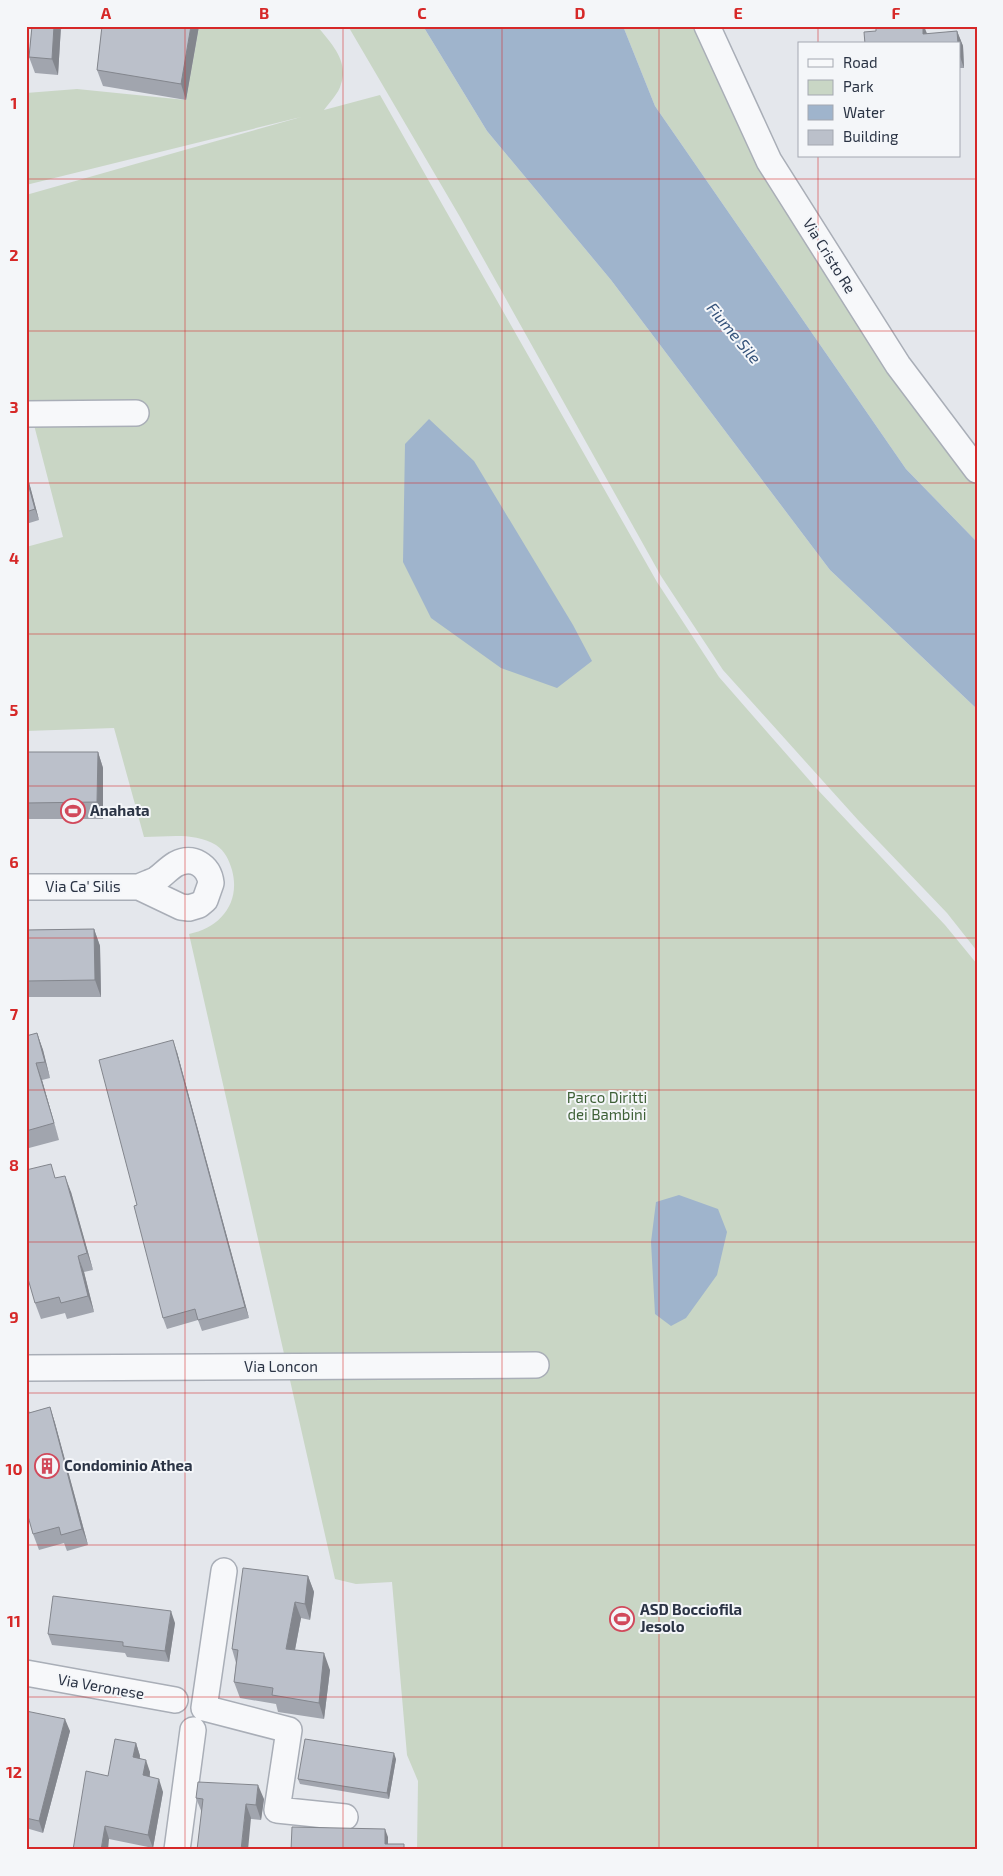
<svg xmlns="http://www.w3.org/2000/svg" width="1003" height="1876" font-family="'Exo 2',sans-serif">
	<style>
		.green { fill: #c9d6c5 }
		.water { fill: #9fb4cc }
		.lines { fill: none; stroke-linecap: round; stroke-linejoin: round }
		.minor-casing { stroke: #a9aeb7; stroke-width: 28 }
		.minor { stroke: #f7f8fa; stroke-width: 25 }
		.wall { fill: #a1a5ae }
		.shaded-wall { fill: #83868d }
		.building { fill: #bbc0ca; stroke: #83868d }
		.grid { fill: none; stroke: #d62828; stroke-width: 1; stroke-opacity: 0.55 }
		.labels { text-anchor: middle; stroke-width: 4; stroke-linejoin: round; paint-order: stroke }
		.street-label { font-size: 15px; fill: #2b3445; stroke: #f4f6f9 }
		.poi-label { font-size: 15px; font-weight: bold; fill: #2b3445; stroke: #f4f6f9; text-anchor: start }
		.park-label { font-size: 15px; fill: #3f6138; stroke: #f4f6f9 }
		.water-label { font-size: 16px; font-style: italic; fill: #34527a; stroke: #f4f6f9 }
		.neatline { fill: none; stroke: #d62828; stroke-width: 2 }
		.grid-label { font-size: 16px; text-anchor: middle; font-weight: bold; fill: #d62828 }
	</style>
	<rect width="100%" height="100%" fill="#e4e7ec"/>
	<path class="green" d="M 199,26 L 317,26 C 331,43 349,61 341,84 C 339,93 329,103 324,110 L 380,95 L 657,582 L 719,677 L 817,789 L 945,925 L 977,964 L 977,1850 L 417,1850 L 418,1781 L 407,1755 L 392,1582 L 356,1584 L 335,1579 L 189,934 C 220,928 241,903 232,870 C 229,860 225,851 216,845 C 194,832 168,837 144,837 L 114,728 L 26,731 L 26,547 L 63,537 L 26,394 L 26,195 L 301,117 L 26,185 L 26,93 L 77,89 L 186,100 Z
		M 348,26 L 423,26 L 487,131 L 611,280 L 830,570 L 977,709 L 977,951 L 947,913 L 858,820 L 723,670 L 661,576 L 460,217 Z
		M 623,26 L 707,26 L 769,161 L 977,470 L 977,542 L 906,469 L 655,106 Z"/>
	<path class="water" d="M 423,26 L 623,26 L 655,106 L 906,469 L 977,542 L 977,709 L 830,570 L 611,280 L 487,131 Z
		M 429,419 L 474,461 L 573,625 L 592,661 L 557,688 L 501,668 L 431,618 L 403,562 L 405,444 Z
		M 679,1195 L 718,1209 L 727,1232 L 717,1275 L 686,1318 L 671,1326 L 655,1314 L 651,1242 L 656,1202 Z"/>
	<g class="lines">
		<defs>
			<path id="minor" d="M 707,26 L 769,161 L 898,365 L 977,470
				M 26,414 L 136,413
				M 26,887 L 139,887 L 181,907 L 189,908 L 199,905 L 205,900 L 211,883 C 209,866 193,855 176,864 C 169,868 164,874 157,879 C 152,882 145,884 139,887
				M 26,1368 L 536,1365
				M 224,1571 L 204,1708 L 289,1730 L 277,1810 L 345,1817
				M 26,1673 L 175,1700
				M 177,1850 L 193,1730"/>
		</defs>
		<use href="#minor" class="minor-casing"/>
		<use href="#minor" class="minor"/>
	</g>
	<path class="wall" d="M 32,26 L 61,26 L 58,75 L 35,73 L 29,57 Z
		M 93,26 L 199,26 L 186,100 L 103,86 L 97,70 L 102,28 Z
		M 876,31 L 927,34 L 957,31 L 963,46 L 964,68 L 959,68 L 959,44 Z
		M 26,471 L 39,520 L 26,524 Z
		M 26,752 L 98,752 L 103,768 L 103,819 L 26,819 Z
		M 94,929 L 100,946 L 101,997 L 26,997 L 26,930 Z
		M 37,1033 L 43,1050 L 50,1078 L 42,1080 L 59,1140 L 29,1148 L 26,1141 L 26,1036 Z
		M 177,1052 L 249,1318 L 202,1331 L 198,1320 L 167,1329 L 163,1318 L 137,1205 Z
		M 56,1178 L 71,1192 L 93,1270 L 84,1272 L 94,1312 L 67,1319 L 65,1313 L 41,1319 L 35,1303 Z
		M 50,1407 L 55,1423 L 88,1545 L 67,1551 L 64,1543 L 39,1550 L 33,1534 L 29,1413 Z
		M 308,1576 L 314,1592 L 310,1620 L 301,1618 L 295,1650 L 330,1670 L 324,1719 L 278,1712 L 276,1704 L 240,1698 L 234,1682 L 236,1663 L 232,1649 Z
		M 175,1623 L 169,1662 L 127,1657 L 125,1653 L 52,1645 L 48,1634 Z
		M 26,1711 L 70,1731 L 43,1833 L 26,1828 Z
		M 136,1743 L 140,1756 L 140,1758 L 150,1772 L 150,1777 L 163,1792 L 153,1848 L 109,1839 L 73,1850 L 108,1776 Z
		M 396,1759 L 389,1799 L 300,1784 L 298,1779 Z
		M 196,1798 L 264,1799 L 261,1820 L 202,1813 Z"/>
	<path class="shaded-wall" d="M 54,26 L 61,26 L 58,75 L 52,59 Z
		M 191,26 L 199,26 L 186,100 L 181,84 Z
		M 923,26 L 924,26 L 928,36 L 923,34 Z
		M 957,31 L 963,46 L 964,68 L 959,54 L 959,44 L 958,44 Z
		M 26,471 L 39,520 L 35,509 L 26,476 Z
		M 98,752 L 103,768 L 103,819 L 97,802 Z
		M 94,929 L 100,946 L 101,997 L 95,980 Z
		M 37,1033 L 43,1050 L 50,1078 L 45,1062 Z
		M 173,1040 L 177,1052 L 249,1318 L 245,1307 Z
		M 36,1063 L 42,1080 L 59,1140 L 54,1123 Z
		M 65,1176 L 71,1192 L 93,1270 L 87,1253 Z
		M 78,1256 L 84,1272 L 94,1312 L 88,1296 Z
		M 50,1407 L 55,1423 L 88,1545 L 82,1529 Z
		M 308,1576 L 314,1592 L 310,1620 L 305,1604 Z
		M 295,1602 L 301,1618 L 292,1665 L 286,1649 Z
		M 171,1611 L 175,1623 L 169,1662 L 165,1651 Z
		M 324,1653 L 330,1670 L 324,1719 L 319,1703 Z
		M 65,1719 L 70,1731 L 43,1833 L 39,1821 Z
		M 136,1743 L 140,1756 L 137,1770 L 133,1757 Z
		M 394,1753 L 396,1759 L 389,1799 L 387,1793 Z
		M 146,1760 L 150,1772 L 148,1787 L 143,1775 Z
		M 159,1779 L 163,1792 L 153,1848 L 148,1835 Z
		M 258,1785 L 264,1799 L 261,1820 L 256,1805 Z
		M 246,1804 L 251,1818 L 248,1850 L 241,1850 Z
		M 105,1826 L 109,1839 L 108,1850 L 101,1850 Z
		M 385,1829 L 388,1837 L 388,1850 L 385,1844 Z"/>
	<path class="building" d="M 32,26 L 54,26 L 52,59 L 29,57 Z
		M 102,26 L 191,26 L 181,84 L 97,70 Z
		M 876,26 L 923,26 L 923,34 L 957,31 L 958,44 L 865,44 L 864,32 L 876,31 Z
		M 26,476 L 35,509 L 26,512 Z
		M 26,752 L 98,752 L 97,802 L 26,803 Z
		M 94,929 L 95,980 L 26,981 L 26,930 Z
		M 37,1033 L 45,1062 L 36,1063 L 54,1123 L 26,1131 L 26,1036 Z
		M 173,1040 L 245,1307 L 198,1320 L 195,1309 L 163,1318 L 134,1206 L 137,1205 L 99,1060 Z
		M 51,1164 L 55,1178 L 65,1176 L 87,1253 L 78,1256 L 88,1296 L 61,1303 L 59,1297 L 35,1303 L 26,1272 L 26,1170 Z
		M 50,1407 L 82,1529 L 61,1535 L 59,1527 L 33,1534 L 26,1509 L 26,1408 L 28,1408 L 29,1413 Z
		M 243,1568 L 308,1576 L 305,1604 L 295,1602 L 286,1649 L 324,1653 L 319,1703 L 272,1695 L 273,1688 L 234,1682 L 238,1650 L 232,1649 Z
		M 53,1596 L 171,1611 L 165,1651 L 123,1646 L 123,1642 L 48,1634 Z
		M 26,1711 L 65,1719 L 39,1821 L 26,1818 Z
		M 115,1739 L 136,1743 L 133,1757 L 146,1760 L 143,1775 L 159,1779 L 148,1835 L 105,1826 L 101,1850 L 73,1850 L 86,1771 L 108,1776 Z
		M 305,1739 L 394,1753 L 387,1793 L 298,1779 Z
		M 198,1782 L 258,1785 L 256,1805 L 246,1804 L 241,1850 L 197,1850 L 203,1799 L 196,1798 Z
		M 292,1827 L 385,1829 L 385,1844 L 404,1844 L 404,1850 L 291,1850 Z"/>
	<path class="grid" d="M 185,26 L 185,1850M 343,26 L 343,1850M 502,26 L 502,1850M 659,26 L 659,1850M 818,26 L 818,44M 818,156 L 818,1850M 26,179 L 977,179M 26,331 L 977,331M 26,483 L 977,483M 26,634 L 977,634M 26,786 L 977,786M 26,938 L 977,938M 26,1090 L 977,1090M 26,1242 L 977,1242M 26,1393 L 977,1393M 26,1545 L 977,1545M 26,1697 L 977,1697"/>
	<defs>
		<symbol id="stadium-ring" viewBox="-11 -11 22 22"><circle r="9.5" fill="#f4f6f9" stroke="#d1495b" stroke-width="1.5"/><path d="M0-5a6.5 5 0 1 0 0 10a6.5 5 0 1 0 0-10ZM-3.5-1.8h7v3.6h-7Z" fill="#d1495b"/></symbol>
		<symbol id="building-ring" viewBox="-11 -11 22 22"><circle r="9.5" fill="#f4f6f9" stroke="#d1495b" stroke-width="1.5"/><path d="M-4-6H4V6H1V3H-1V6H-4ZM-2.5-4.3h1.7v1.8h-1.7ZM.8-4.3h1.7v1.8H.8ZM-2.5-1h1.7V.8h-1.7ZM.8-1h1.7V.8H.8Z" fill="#d1495b"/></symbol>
	</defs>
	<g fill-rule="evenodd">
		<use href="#stadium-ring" x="59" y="797" width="28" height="28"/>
		<use href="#building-ring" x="33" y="1452" width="28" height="28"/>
		<use href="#stadium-ring" x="608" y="1605" width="28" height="28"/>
	</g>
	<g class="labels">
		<g class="street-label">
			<text transform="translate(829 256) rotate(58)" y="5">Via Cristo Re</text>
			<text x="83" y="892">Via Ca' Silis</text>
			<text x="281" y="1372">Via Loncon</text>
			<text transform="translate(101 1687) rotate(10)" y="5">Via Veronese</text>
		</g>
		<g class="poi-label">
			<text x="90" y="816">Anahata</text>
			<text x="64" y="1471">Condominio Athea</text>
			<text x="640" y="1615">ASD Bocciofila<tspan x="640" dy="17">Jesolo</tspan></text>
		</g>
		<g class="park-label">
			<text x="607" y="1103">Parco Diritti<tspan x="607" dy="17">dei Bambini</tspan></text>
		</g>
		<g class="water-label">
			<text transform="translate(734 333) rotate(50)" y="6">Fiume Sile</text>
		</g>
	</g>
	<rect width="1003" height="1876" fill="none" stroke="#f4f6f9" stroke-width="55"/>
	<rect x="798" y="42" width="162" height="115" fill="#f4f6f9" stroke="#a4a8b1"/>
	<rect x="808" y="59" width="25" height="8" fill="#f7f8fa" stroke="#a4a8b1"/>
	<text x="843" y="68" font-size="15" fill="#2b3445">Road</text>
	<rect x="808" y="80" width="25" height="15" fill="#c9d6c5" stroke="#a4a8b1"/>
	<text x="843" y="92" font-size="15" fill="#2b3445">Park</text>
	<rect x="808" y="105" width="25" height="15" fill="#9fb4cc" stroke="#a4a8b1"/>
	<text x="843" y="118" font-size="15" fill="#2b3445">Water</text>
	<rect x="808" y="130" width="25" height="15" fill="#bbc0ca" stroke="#a4a8b1"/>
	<text x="843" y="142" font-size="15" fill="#2b3445">Building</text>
	<rect x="28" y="28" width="948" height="1820" class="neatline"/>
	<g class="grid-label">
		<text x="106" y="19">A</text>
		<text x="264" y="19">B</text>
		<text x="422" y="19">C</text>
		<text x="580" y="19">D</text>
		<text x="738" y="19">E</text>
		<text x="896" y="19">F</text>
		<text x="14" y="109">1</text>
		<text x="14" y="261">2</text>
		<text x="14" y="413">3</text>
		<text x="14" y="564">4</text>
		<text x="14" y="716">5</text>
		<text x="14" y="868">6</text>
		<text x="14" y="1020">7</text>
		<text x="14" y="1171">8</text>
		<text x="14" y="1323">9</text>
		<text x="14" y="1475">10</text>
		<text x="14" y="1627">11</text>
		<text x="14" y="1778">12</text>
	</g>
</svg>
